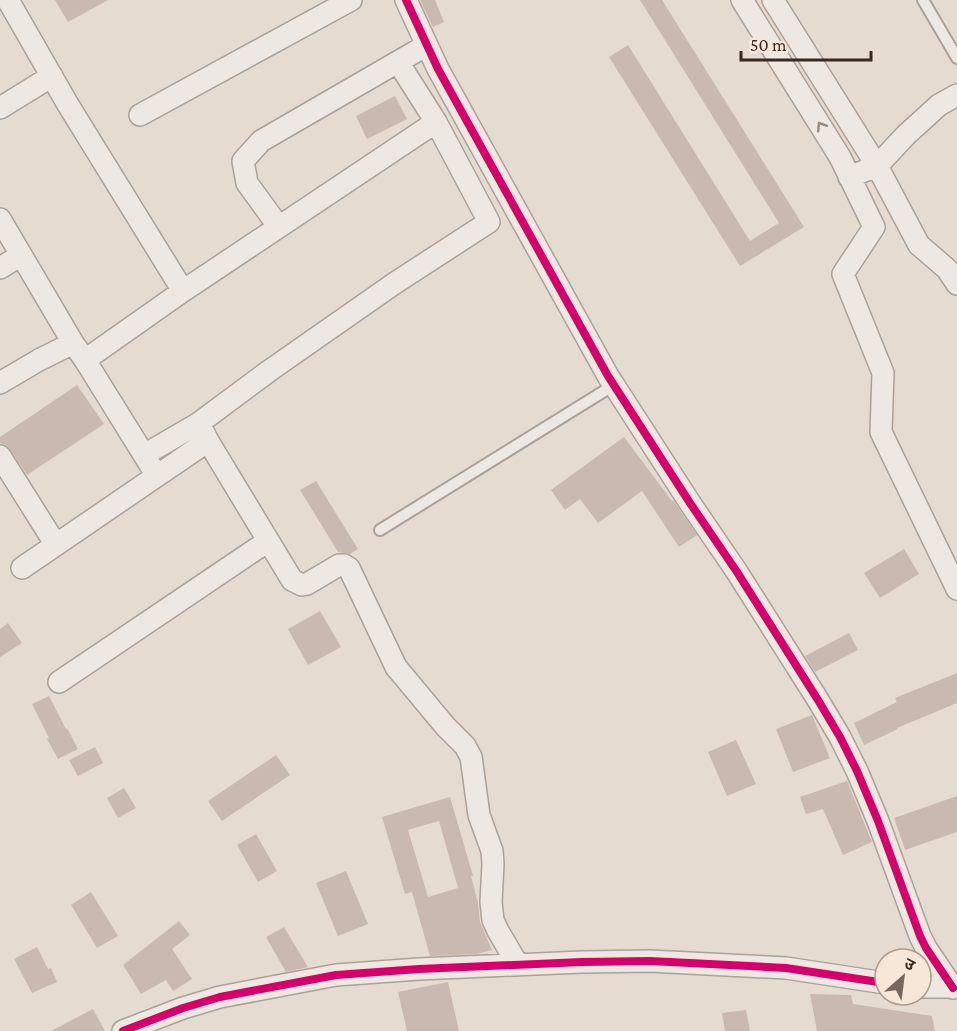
<svg xmlns="http://www.w3.org/2000/svg" width="957" height="1031" font-family="'Crimson Pro','Noto Sans Devanagari',serif">
	<style>
		.building { fill: #cab9b1; fill-rule: evenodd }
		.lines { fill: none; stroke-linecap: round; stroke-linejoin: round }
		.service-casing { stroke: #aba199; stroke-width: 14 }
		.minor-casing { stroke: #aba199; stroke-width: 24 }
		.service { stroke: #eee8e2; stroke-width: 10 }
		.minor { stroke: #eee8e2; stroke-width: 21 }
		.cycleway-casing { stroke: #f6e7d8; stroke-width: 11 }
		.cycleway { stroke: #d6006c; stroke-width: 8 }
		.oneway { stroke: #948881 }
	</style>
	<rect width="100%" height="100%" fill="#e6dbd0"/>
	<path class="building" d="M 55,0 L 108,0 L 68,22 Z
		M 420,0 L 435,0 L 444,22 L 433,27 Z
		M 640,0 L 662,0 L 804,227 L 740,266 L 609,57 L 628,45 L 750,241 L 779,223 Z
		M 395,96 L 407,119 L 367,139 L 356,116 Z
		M 77,385 L 104,424 L 27,475 L 10,449 L 6,445 L 0,443 L 0,437 Z
		M 624,437 L 672,501 L 673,500 L 697,535 L 679,547 L 642,491 L 598,523 L 580,499 L 565,510 L 551,490 Z
		M 316,481 L 358,549 L 350,554 L 338,552 L 300,490 Z
		M 904,549 L 919,574 L 880,598 L 864,573 Z
		M 320,611 L 341,647 L 308,665 L 288,629 Z
		M 8,623 L 22,643 L 0,657 L 0,629 Z
		M 849,633 L 858,650 L 815,672 L 805,656 Z
		M 957,673 L 957,703 L 897,728 L 898,729 L 864,745 L 854,723 L 897,702 L 895,698 Z
		M 49,696 L 66,729 L 67,728 L 78,749 L 58,759 L 47,739 L 49,738 L 32,704 Z
		M 812,715 L 830,758 L 793,772 L 776,729 Z
		M 736,740 L 756,784 L 727,796 L 708,752 Z
		M 95,747 L 103,763 L 78,776 L 69,760 Z
		M 276,755 L 290,775 L 222,821 L 208,801 Z
		M 847,781 L 872,842 L 843,855 L 823,809 L 806,814 L 800,797 Z
		M 124,788 L 136,808 L 118,818 L 107,798 Z
		M 957,796 L 957,832 L 905,850 L 894,818 Z
		M 450,797 L 473,876 L 471,876 L 478,903 L 480,922 L 492,950 L 477,954 L 430,956 L 412,892 L 405,894 L 382,817 ZM 439,821 L 458,888 L 428,897 L 408,830 Z
		M 256,834 L 277,871 L 258,882 L 237,845 Z
		M 346,871 L 368,924 L 338,936 L 316,883 Z
		M 91,892 L 118,936 L 97,948 L 71,905 Z
		M 179,921 L 190,935 L 172,949 L 192,979 L 173,991 L 166,980 L 141,994 L 123,965 Z
		M 284,927 L 308,967 L 286,972 L 266,937 Z
		M 37,947 L 48,969 L 51,968 L 57,982 L 32,993 L 14,959 Z
		M 448,982 L 459,1031 L 407,1031 L 398,992 Z
		M 810,994 L 851,995 L 853,1004 L 932,1016 L 935,1031 L 817,1031 Z
		M 93,1009 L 105,1031 L 51,1031 Z
		M 746,1010 L 750,1031 L 725,1031 L 722,1013 Z"/>
	<g class="lines">
		<defs>
			<path id="service" d="M 923,0 L 957,58
				M 380,530 L 614,385"/>
			<path id="minor" d="M 8,0 L 67,103 L 183,291
				M 406,0 L 438,69 L 608,376 L 690,503 L 737,572 L 818,700 L 840,737 L 857,771 L 878,821 L 920,936 L 926,948 L 953,988
				M 742,0 L 840,157 L 874,227 L 843,274 L 883,373 L 881,432 L 957,589
				M 773,0 L 877,166 L 919,245 L 947,269 L 957,284
				M 0,108 L 52,76
				M 140,115 L 351,0
				M 849,177 L 877,166 L 906,135 L 939,105 L 957,95
				M 0,219 L 73,343 L 85,360 L 157,476
				M 279,227 L 247,183 L 243,161 L 261,141 L 427,45
				M 0,268 L 21,255
				M 85,360 L 183,291 L 436,122
				M 0,383 L 39,360 L 73,343
				M 199,423 L 208,441 L 292,580 L 302,585 L 307,584 L 339,565 L 344,565 L 349,568 L 396,667 L 446,727 L 465,746 L 471,757 L 479,815 L 492,851 L 493,864 L 491,902 L 493,920 L 498,931 L 518,965
				M 144,455 L 199,423 L 269,371 L 395,283 L 489,222 L 436,122 L 398,62
				M 0,456 L 56,545
				M 22,568 L 208,441
				M 59,682 L 268,541
				M 921,987 L 957,987
				M 123,1031 L 183,1008 L 220,997 L 336,975 L 419,969 L 582,962 L 650,961 L 786,968 L 885,983"/>
		</defs>
		<use href="#service" class="service-casing"/>
		<use href="#minor" class="minor-casing"/>
		<use href="#service" class="service"/>
		<use href="#minor" class="minor"/>
		<defs>
			<path id="cycleway" d="M 406,0 L 438,69 L 608,376 L 690,503 L 737,572 L 818,700 L 840,737 L 857,771 L 878,821 L 920,936 L 926,948 L 953,988
				M 123,1031 L 183,1008 L 220,997 L 336,975 L 419,969 L 582,962 L 650,961 L 786,968 L 885,983"/>
		</defs>
		<use href="#cycleway" class="cycleway-casing"/>
		<use href="#cycleway" class="cycleway"/>
	</g>
	<defs><path id="oneway-chevron" d="M-2-3.5L2.5 0L-2 3.5" fill="none" stroke-width="1.6" stroke-linecap="round" stroke-linejoin="round" transform="scale(1.5)"/></defs>
	<use class="oneway" href="#oneway-chevron" transform="translate(821 126) rotate(-122)"/>
	<g transform="translate(903 977) rotate(28)"><circle r="28" fill="#f6e7d8" stroke="#ab9b8e" stroke-width="1.5"/>
	<path d="M0-4.5L10 22L0 15L-10 22Z" fill="#77675e"/>
	<text y="-9" font-size="16" font-weight="bold" text-anchor="middle" fill="#3b2820">उ</text>
	</g>
	<path d="M741 51v9h130v-9" fill="none" stroke="#3b2820" stroke-width="3"/>
	<text x="750" y="51" font-size="18" fill="#3b2820" stroke="#f6e7d8" stroke-width="4.5" paint-order="stroke">50 m</text>
</svg>
